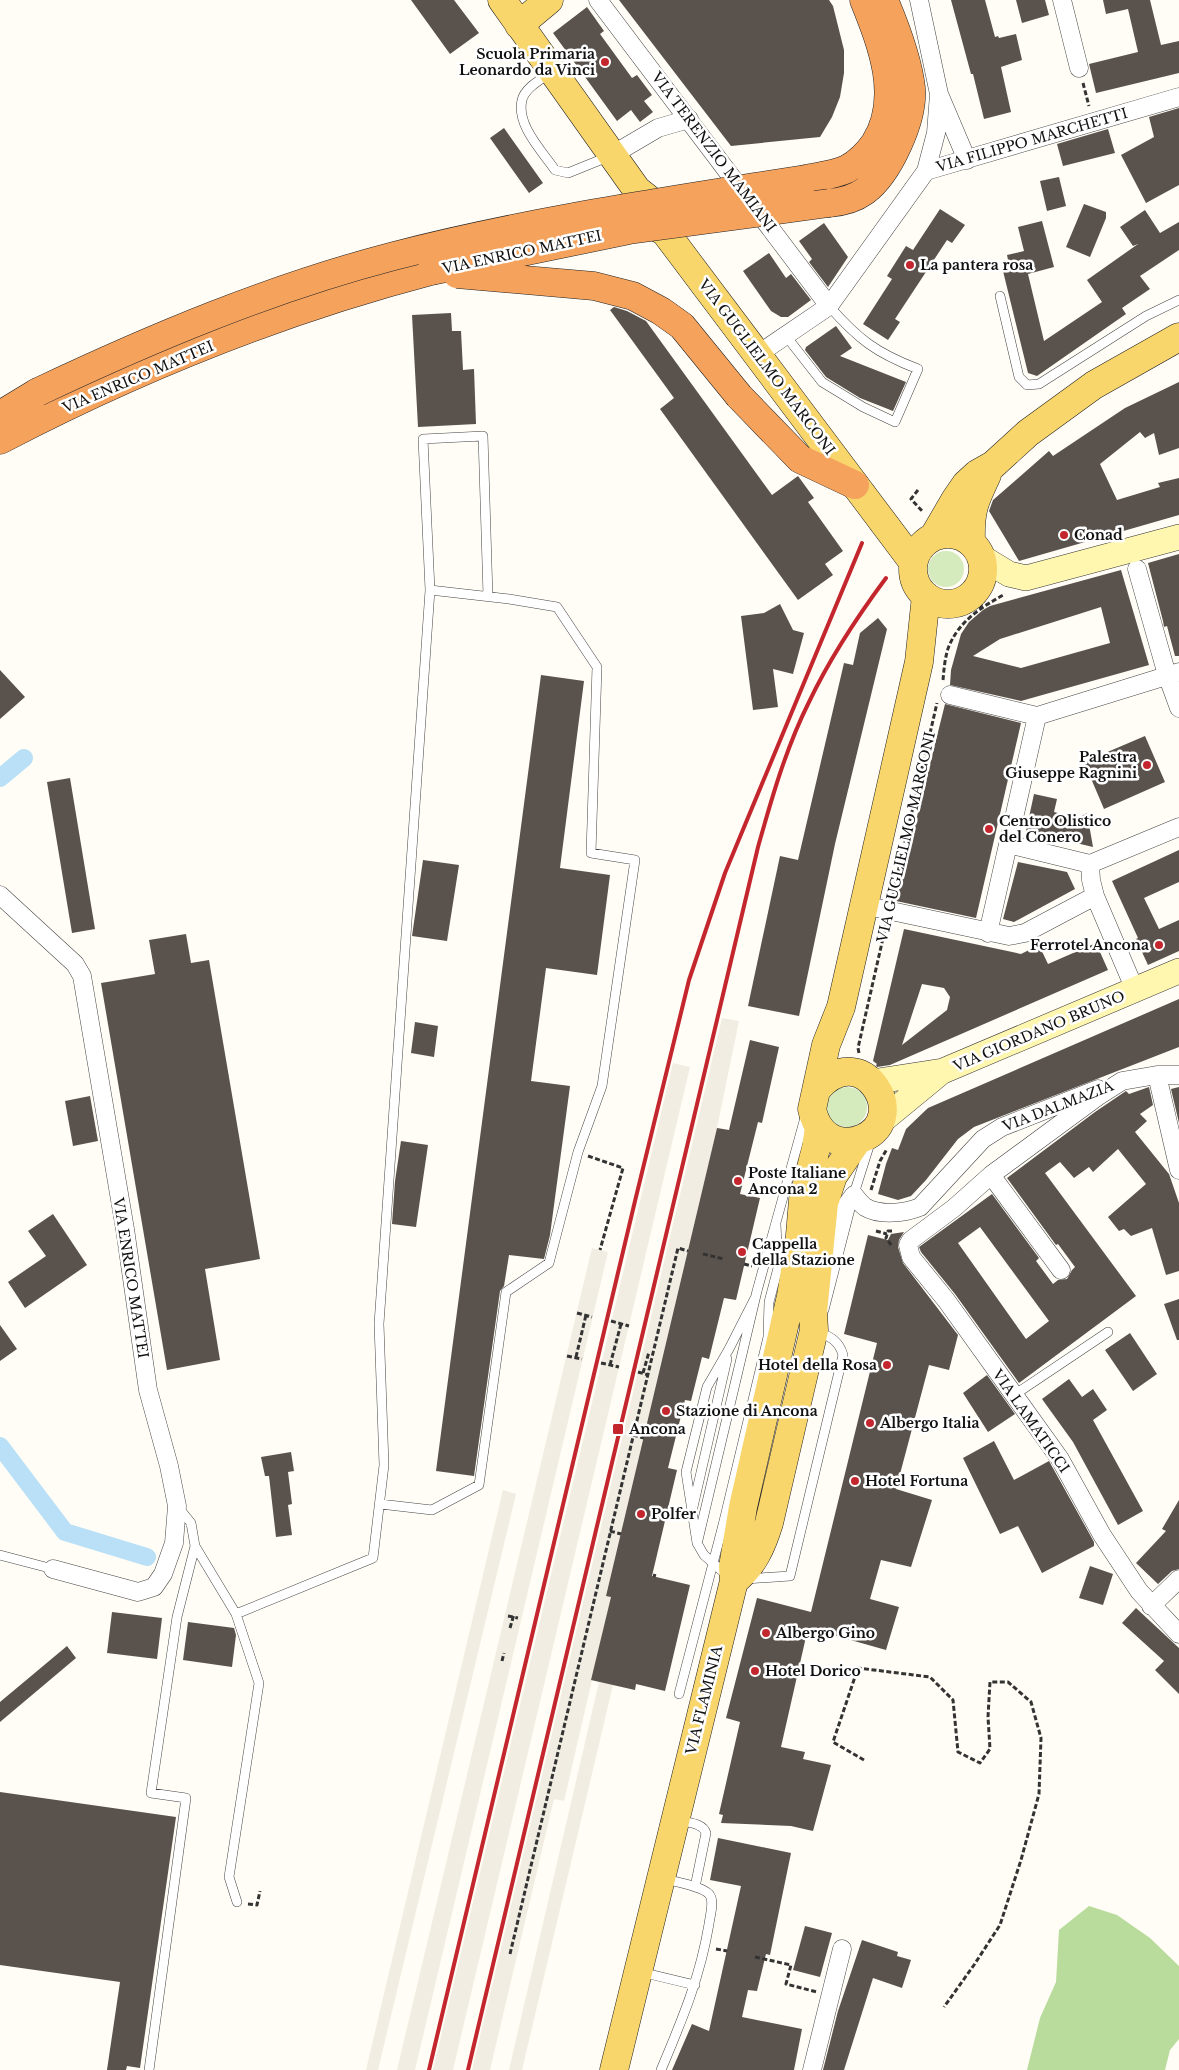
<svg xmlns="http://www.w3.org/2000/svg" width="1179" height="2070" font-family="'Libre Baskerville',serif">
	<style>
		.green { fill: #d5ebbd }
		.forest { fill: #b9dc9c }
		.plaza { fill: #f1ede2 }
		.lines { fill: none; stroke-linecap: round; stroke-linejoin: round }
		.canal { stroke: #b9e0f7; stroke-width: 18 }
		.building { fill: #5a524d; fill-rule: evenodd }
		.lane-casing { stroke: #444; stroke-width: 10 }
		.street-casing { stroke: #444; stroke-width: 19 }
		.secondary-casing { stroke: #333; stroke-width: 26 }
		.primary-casing { stroke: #222; stroke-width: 29 }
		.highway-casing { stroke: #222; stroke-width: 29 }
		.path { stroke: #333; stroke-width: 3; stroke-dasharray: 5 2.5; stroke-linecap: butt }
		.lane { stroke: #fff; stroke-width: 9 }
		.street { stroke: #fff; stroke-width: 18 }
		.secondary { stroke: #fff6b0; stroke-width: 25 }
		.primary { stroke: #f9d66b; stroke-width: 28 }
		.highway { stroke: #f5a25d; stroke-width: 28 }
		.rail { stroke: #c4262e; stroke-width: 4 }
		.highway-bridge-casing { stroke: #222; stroke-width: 29; stroke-linecap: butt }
		.highway-bridge { stroke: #f5a25d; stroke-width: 28 }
		.poi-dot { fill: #c4262e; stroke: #fff; stroke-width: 2 }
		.labels { text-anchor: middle; stroke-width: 5; stroke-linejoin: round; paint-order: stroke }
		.poi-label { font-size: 14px; font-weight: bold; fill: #111; stroke: #fff; text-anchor: start }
		.street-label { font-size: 14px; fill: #111; stroke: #fff }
	</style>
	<rect width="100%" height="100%" fill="#fffdf5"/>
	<path class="green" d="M928 569a18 18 0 1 1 36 0a18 18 0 1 1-36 0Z
		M827 1107a20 20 0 1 1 40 0a20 20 0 1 1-40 0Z"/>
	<path class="forest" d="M 1089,1906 L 1117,1915 L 1150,1938 L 1179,1966 L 1179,2039 L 1170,2050 L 1165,2070 L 1027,2070 L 1040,2018 L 1056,1982 L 1059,1930 Z"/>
	<path class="plaza" d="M 722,1018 L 739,1021 L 717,1128 L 606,1595 L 655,1607 L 635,1690 L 613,1685 L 522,2070 L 509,2070 L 599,1682 L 592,1680 L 564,1801 L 554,1799 L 490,2070 L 472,2070 Z
		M 673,1063 L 690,1067 L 453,2070 L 433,2070 Z
		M 592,1248 L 608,1252 L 415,2070 L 397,2070 Z
		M 503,1490 L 516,1494 L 378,2070 L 366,2070 Z"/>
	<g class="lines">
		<path class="canal" d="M 0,778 L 24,758
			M 0,1446 L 65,1532 L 147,1557"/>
	</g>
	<path class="building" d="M 411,0 L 454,0 L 479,33 L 450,54 Z
		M 619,0 L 829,0 L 833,6 L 844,50 L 844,73 L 840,97 L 832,117 L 820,137 L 731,146 Z
		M 951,0 L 985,0 L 995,37 L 998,36 L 999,38 L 1016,34 L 1022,60 L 1001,67 L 1011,112 L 984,119 L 973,74 L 971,74 Z
		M 1016,0 L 1045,0 L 1049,15 L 1022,23 Z
		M 1103,0 L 1150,0 L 1161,45 L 1179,41 L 1179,73 L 1096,93 L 1089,64 L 1138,52 L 1128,9 L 1106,14 Z
		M 587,7 L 604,31 L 600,34 L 632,78 L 637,75 L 652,95 L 644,101 L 653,112 L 640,122 L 631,110 L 617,121 L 553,33 Z
		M 1179,108 L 1179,185 L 1146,203 L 1121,155 L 1154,137 L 1149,117 Z
		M 504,128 L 543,183 L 529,193 L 490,138 Z
		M 1108,129 L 1115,153 L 1063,166 L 1057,144 Z
		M 1059,177 L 1066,206 L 1047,211 L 1040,181 Z
		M 1084,204 L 1106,212 L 1106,218 L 1090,257 L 1066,247 Z
		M 940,209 L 965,225 L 952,243 L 947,240 L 895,319 L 900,322 L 888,340 L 863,324 L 892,279 L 887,276 L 906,246 L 913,250 Z
		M 1145,210 L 1160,233 L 1179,222 L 1179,250 L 1140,276 L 1150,289 L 1122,308 L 1126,314 L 1037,376 L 1028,373 L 1002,267 L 1009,265 L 1007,255 L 1024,251 L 1018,227 L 1042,221 L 1054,267 L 1028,274 L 1044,341 L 1102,302 L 1087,280 L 1138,244 L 1133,246 L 1120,227 Z
		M 824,223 L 848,257 L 828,287 L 809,262 L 812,259 L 799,241 Z
		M 769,253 L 786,278 L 791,274 L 811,300 L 788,317 L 781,317 L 771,311 L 743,271 Z
		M 614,307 L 627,311 L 646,321 L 772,495 L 798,476 L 814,498 L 808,502 L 843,551 L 825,564 L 833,575 L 798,600 L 660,409 L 674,398 L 610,310 Z
		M 451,313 L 452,331 L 461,331 L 463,370 L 474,369 L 476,424 L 418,427 L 412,315 Z
		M 836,326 L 852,348 L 840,356 L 906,382 L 893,411 L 860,398 L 826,377 L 805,350 L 806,347 Z
		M 1179,382 L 1179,448 L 1159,455 L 1154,433 L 1145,438 L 1140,432 L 1100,464 L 1117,500 L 1160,487 L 1158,483 L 1179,478 L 1179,515 L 1019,561 L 989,511 L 993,500 L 1049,451 L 1053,456 L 1125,408 Z
		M 1179,554 L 1179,656 L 1175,656 L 1167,626 L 1164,627 L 1163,621 L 1148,563 Z
		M 1121,570 L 1149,665 L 1021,701 L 950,685 L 951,670 L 961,634 L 969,622 L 983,610 L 990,606 ZM 1101,607 L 1110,643 L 1021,668 L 973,656 L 1000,639 Z
		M 780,604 L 793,630 L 804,633 L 793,674 L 773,669 L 778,707 L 753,710 L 741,616 L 764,613 Z
		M 878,618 L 887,629 L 835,844 L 799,1016 L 748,1006 L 780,856 L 798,860 L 844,663 L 853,665 L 860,633 Z
		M 0,670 L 25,697 L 0,719 Z
		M 541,675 L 584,681 L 560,868 L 610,875 L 597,975 L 546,968 L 531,1081 L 570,1086 L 550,1235 L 544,1259 L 509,1255 L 504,1286 L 500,1291 L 474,1476 L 436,1471 Z
		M 945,704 L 1021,723 L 976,918 L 896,901 Z
		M 1145,736 L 1165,782 L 1104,809 L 1084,762 Z
		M 70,778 L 95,929 L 72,933 L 47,782 Z
		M 1034,794 L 1057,799 L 1054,812 L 1078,818 L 1087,813 L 1093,847 L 1026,831 Z
		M 1179,850 L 1179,882 L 1144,898 L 1159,929 L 1179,920 L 1179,951 L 1148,965 L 1136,939 L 1138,938 L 1112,881 Z
		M 423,860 L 459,865 L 447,941 L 412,936 Z
		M 1018,862 L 1067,872 L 1075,889 L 1014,922 L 1003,919 Z
		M 904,929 L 1021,954 L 1039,945 L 1048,964 L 1096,943 L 1108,970 L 890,1065 L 877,1067 L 876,1065 L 877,1064 L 873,1061 ZM 922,984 L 944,988 L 950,997 L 947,1010 L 902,1045 Z
		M 186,934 L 191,963 L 209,960 L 260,1259 L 205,1269 L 220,1360 L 167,1370 L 101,983 L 155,974 L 149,940 Z
		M 1179,999 L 1179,1047 L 974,1127 L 958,1139 L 926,1180 L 911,1196 L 898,1200 L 878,1194 L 886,1164 L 892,1148 L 898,1150 L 906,1129 L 928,1108 Z
		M 415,1022 L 438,1026 L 434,1057 L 411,1053 Z
		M 750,1040 L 779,1047 L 762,1123 L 758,1122 L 740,1194 L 760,1198 L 736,1300 L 724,1298 L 709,1359 L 702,1357 L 691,1401 L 685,1400 L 668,1468 L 677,1470 L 652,1576 L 690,1585 L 665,1691 L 636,1684 L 635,1690 L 591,1680 L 611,1597 L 606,1596 L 717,1128 L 729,1130 Z
		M 1149,1087 L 1153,1105 L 1140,1114 L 1147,1121 L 1135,1132 L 1169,1174 L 1179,1203 L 1179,1271 L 1166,1275 L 1152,1228 L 1131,1236 L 1124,1229 L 1119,1231 L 1108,1217 L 1146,1184 L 1118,1149 L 1093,1172 L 1089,1167 L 1074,1178 L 1060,1162 L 1045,1173 L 1136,1296 L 1019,1383 L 955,1294 L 921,1252 L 919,1247 L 992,1194 L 1039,1258 L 1036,1261 L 1053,1284 L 1058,1280 L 1067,1279 L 1072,1270 L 1075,1267 L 1058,1244 L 1056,1245 L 1007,1178 L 1095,1112 L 1126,1091 L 1129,1094 ZM 980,1227 L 1049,1321 L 1026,1339 L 958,1243 Z
		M 1179,1087 L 1179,1123 L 1171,1089 Z
		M 90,1096 L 98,1141 L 73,1146 L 65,1101 Z
		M 401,1141 L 428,1145 L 416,1227 L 392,1224 L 395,1181 Z
		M 53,1214 L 87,1265 L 25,1308 L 8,1282 L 46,1256 L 28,1231 Z
		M 904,1232 L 899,1240 L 898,1247 L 903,1263 L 958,1335 L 949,1370 L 929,1365 L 896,1489 L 932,1500 L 911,1567 L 881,1560 L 870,1599 L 899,1607 L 886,1650 L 808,1628 L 781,1747 L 805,1752 L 803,1759 L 831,1765 L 813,1831 L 791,1826 L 721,1823 L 723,1815 L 719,1814 L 740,1722 L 726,1718 L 757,1598 L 811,1612 L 877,1343 L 844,1334 L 868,1235 L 888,1240 L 891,1234 Z
		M 1179,1299 L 1179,1340 L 1177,1340 L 1164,1304 Z
		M 0,1325 L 17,1349 L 0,1361 Z
		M 1130,1333 L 1157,1374 L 1133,1391 L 1105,1350 Z
		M 987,1375 L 1015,1414 L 988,1432 L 963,1393 Z
		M 1069,1379 L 1082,1397 L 1093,1389 L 1107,1410 L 1093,1420 L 1143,1511 L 1118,1525 L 1073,1442 L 1042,1399 Z
		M 994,1441 L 1014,1480 L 1049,1461 L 1094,1542 L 1094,1546 L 1042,1573 L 1018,1526 L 1000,1534 L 963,1458 Z
		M 291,1452 L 294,1471 L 288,1472 L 292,1504 L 288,1505 L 292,1535 L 276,1537 L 269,1476 L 265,1476 L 261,1457 Z
		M 1179,1500 L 1179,1569 L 1172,1571 L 1158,1584 L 1136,1563 L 1166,1531 L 1162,1529 Z
		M 1090,1566 L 1113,1574 L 1103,1605 L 1079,1598 Z
		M 1136,1608 L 1179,1648 L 1179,1694 L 1155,1670 L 1164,1661 L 1122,1623 Z
		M 112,1612 L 162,1618 L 157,1659 L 107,1653 Z
		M 188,1622 L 234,1628 L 236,1635 L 232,1667 L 183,1660 Z
		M 67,1646 L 76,1658 L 0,1722 L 0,1702 Z
		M 0,1792 L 176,1817 L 140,2068 L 127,2066 L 126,2070 L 107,2070 L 120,1982 L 0,1965 Z
		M 718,1838 L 791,1853 L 770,1955 L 766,1954 L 757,1991 L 748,1990 L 742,2017 L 802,2029 L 794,2070 L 672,2070 L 692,2024 L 709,2031 L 741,1886 L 710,1880 Z
		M 805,1926 L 832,1933 L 820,1977 L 793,1970 Z
		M 862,1940 L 898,1952 L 897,1956 L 911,1960 L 902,1988 L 873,1978 L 844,2070 L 823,2070 L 838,2011 Z"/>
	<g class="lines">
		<defs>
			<path id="lane" d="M 550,73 C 540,80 525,88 522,100 C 516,125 542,151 555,170 L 568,173 L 610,156
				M 1000,296 L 1019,377 L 1027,385 L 1039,384 L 1146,316 L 1179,300
				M 786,336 L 822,382 L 863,407 L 895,422 L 918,369 C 876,353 858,339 829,306
				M 430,590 L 423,439 L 483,436 L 488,596
				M 853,1197 L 871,1140
				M 824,1310 L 850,1209
				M 1014,1395 L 1108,1332
				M 693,1507 L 727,1359
				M 179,1508 L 191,1523 L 195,1546 L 236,1614 L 259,1683 L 229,1877 L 237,1902
				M 698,1540 L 757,1291 L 806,1114
				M 0,1555 L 53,1569
				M 729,1577 L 704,1555 L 697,1543 L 686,1472 L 707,1387 L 729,1349 L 755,1298
				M 745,1579 L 790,1576 L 843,1355 C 839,1341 831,1337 817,1331
				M 236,1614 L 373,1558 L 384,1465 L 379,1324 L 430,590 L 509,599 L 557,607 L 597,667 L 591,853 L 635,860 L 602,1086 L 578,1152 L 549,1263 L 506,1292 L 479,1485 L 432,1510 L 380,1504
				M 679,1694 L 724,1521 L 768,1337 L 769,1302 L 778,1268 L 776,1224
				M 679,1820 C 688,1823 703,1823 706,1833 L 695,1887
				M 641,1972 L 695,1985
				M 149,2070 L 186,1798 L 151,1793 L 177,1617 L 195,1546
				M 661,2070 C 682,2020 700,1978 709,1924 C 710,1915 715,1901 709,1894 C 701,1886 675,1882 665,1879"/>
			<path id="street" d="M 598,0 L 829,306
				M 919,0 L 939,94 L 967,160
				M 1062,0 L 1079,68
				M 612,155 L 658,128 L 689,119
				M 926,171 L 1179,97
				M 757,355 L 829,306 L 926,171 L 936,133 L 939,94
				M 1137,569 L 1167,675 L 1179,708
				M 950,695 L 1037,716
				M 1008,844 L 1090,864
				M 0,895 L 75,964 L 82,976 L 125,1229 L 148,1390 L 169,1466 L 177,1506 L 174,1543 L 163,1574 L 154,1587 L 138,1592 L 53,1569
				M 1095,896 L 1135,990
				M 863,905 L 1009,936 L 1025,933 L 1095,896 L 1091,880 L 1090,864 L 1179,827
				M 988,933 L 1037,716 L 1179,672
				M 1157,1075 L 1179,1170
				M 1179,1075 L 1157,1075 L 1122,1081 L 1097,1097 L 991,1175 L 954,1208 L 911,1240 L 908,1245 L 911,1257 L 946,1300 L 1060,1459 L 1102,1535 L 1139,1591 L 1179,1634
				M 991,1175 L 1061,1270
				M 827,1249 L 842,1211 L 854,1195 C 857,1199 861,1204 865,1207 C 880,1216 905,1213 920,1207 L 983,1139 L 1002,1127 L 1098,1089
				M 1151,1606 L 1179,1579
				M 812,2070 L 842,1949"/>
			<path id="secondary" d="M 981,557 L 1009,574 L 1026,578 L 1179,537
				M 872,1082 L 943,1071 L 1179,971
				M 879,1123 L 941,1072"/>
			<path id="primary" d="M 502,0 L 637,190 L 651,201
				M 519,25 L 549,0
				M 637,190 C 638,214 644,221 665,232 L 913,562
				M913 569a35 35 0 1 1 70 0a35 35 0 1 1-70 0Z
				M 934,536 L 955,500 L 966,484 L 977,474 L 993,465 L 1028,433 L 1094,385 L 1179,337
				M 971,541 C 970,511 974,502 987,475
				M 818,1088 C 862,1038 911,1117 863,1138 C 854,1142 845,1143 836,1140 C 822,1135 815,1123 812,1109 L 826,1045 L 841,1007 L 919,662 L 926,596
				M 734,1581 C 753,1566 762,1546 769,1523 L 814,1330 L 813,1312 L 824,1203 L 833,1176 L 857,1141
				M 614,2070 L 734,1581 L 733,1567 L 743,1507 L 791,1296 L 799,1247 L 803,1200 L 816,1148 L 819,1128"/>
			<path id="highway" d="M 806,179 C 820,176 834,175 847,169 C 858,163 868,153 875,143 C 903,98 882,45 864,0
				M 829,203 C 843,202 854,199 865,191 C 889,173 914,118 911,88 C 908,60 895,26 884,0
				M 739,396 L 800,459 L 855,485
				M 0,415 L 38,392
				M 0,440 C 136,369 282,310 431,271"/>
		</defs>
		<use href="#lane" class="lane-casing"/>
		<use href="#street" class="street-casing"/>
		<use href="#secondary" class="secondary-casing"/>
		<use href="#primary" class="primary-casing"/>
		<use href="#highway" class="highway-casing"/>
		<path class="path" d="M 1083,83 L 1089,106
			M 918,490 L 911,499 L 923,512
			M 979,608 L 984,601 L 983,581
			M 943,680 C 944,669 945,656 949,646 C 960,620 982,607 1005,594
			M 893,894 L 937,703
			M 859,1053 L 858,1048 L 886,925
			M 588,1156 L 623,1168 L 600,1250
			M 871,1190 L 880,1161 L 887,1149
			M 876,1231 L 887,1234
			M 892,1231 L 888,1231 L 886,1238 L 892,1246
			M 703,1254 L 724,1259
			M 744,1264 L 752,1266
			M 577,1313 L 592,1317
			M 611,1321 L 629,1326
			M 567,1356 L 582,1359
			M 576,1357 L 586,1315
			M 601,1363 L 619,1367
			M 610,1365 L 621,1324
			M 638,1372 L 648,1375
			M 643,1373 L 649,1352
			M 633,1435 L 644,1438
			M 610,1531 L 621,1534
			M 654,1577 L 655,1574
			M 508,1616 L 518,1618
			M 510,1628 L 514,1614
			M 502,1661 L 504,1653
			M 864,1760 L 833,1742 L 858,1668 L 930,1677 L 953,1700 L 958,1752 L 980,1763 L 990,1749 L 988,1717 L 990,1682 L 1008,1682 L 1031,1702 L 1041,1738 L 1039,1794 L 1021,1860 L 1000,1925 L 974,1965 L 944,2007
			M 248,1904 L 257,1905 L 260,1891
			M 716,1949 L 727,1951
			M 510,1954 L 678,1248 L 688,1251
			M 755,1957 L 791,1965 L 786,1984 L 817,1992"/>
		<use href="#lane" class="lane"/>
		<use href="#street" class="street"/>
		<use href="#secondary" class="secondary"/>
		<use href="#primary" class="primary"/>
		<use href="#highway" class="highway"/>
		<path class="rail" d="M 429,2070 L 635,1201 L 689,980 L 725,873 L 862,543
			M 468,2070 L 758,847 C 772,797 786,748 809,702 C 830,658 857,617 886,578"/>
		<defs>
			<path id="highway-bridge" d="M 431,271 L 629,230 L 829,203
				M 457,274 L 594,286 L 633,296 L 661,311 L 682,326 L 739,396
				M 38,392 C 152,338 271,288 394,256 C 529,221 668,201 806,179"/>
		</defs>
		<use href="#highway-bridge" class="highway-bridge-casing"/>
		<use href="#highway-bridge" class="highway-bridge"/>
	</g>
	<g class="poi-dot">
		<circle cx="605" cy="62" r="5"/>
		<circle cx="910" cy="265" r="5"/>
		<circle cx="1064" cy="535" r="5"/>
		<circle cx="1147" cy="765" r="5"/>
		<circle cx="989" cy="829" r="5"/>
		<circle cx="1159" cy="945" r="5"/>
		<circle cx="738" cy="1181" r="5"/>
		<circle cx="742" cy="1252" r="5"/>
		<circle cx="887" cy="1365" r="5"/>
		<circle cx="666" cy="1411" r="5"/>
		<circle cx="870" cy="1423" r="5"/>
		<rect x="612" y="1423" width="12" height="12" rx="2.5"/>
		<circle cx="855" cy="1481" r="5"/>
		<circle cx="641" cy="1514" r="5"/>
		<circle cx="766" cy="1633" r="5"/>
		<circle cx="755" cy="1671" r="5"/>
	</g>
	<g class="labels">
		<g class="poi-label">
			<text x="595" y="59" text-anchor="end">Scuola Primaria<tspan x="595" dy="16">Leonardo da Vinci</tspan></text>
			<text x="920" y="270">La pantera rosa</text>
			<text x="1074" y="540">Conad</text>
			<text x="1137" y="762" text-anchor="end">Palestra<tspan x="1137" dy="16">Giuseppe Ragnini</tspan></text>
			<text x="999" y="826">Centro Olistico<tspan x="999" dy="16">del Conero</tspan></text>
			<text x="1149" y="950" text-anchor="end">Ferrotel Ancona</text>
			<text x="748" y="1178">Poste Italiane<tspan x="748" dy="16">Ancona 2</tspan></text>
			<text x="752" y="1249">Cappella<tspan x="752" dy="16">della Stazione</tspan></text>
			<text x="877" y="1370" text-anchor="end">Hotel della Rosa</text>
			<text x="676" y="1416">Stazione di Ancona</text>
			<text x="880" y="1428">Albergo Italia</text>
			<text x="629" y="1434">Ancona</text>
			<text x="865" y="1486">Hotel Fortuna</text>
			<text x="651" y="1519">Polfer</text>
			<text x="776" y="1638">Albergo Gino</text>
			<text x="765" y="1676">Hotel Dorico</text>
		</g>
		<g class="street-label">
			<text transform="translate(1032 140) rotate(-16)" y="5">VIA FILIPPO MARCHETTI</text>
			<text transform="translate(714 152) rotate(53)" y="5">VIA TERENZIO MAMIANI</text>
			<text transform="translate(522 252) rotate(-12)" y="5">VIA ENRICO MATTEI</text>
			<text transform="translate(767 367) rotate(53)" y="5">VIA GUGLIELMO MARCONI</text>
			<text transform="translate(138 377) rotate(-23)" y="5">VIA ENRICO MATTEI</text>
			<text transform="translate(906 837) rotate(-77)" y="5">VIA GUGLIELMO MARCONI</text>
			<text transform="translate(1039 1031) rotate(-23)" y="5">VIA GIORDANO BRUNO</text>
			<text transform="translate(1058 1106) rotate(-21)" y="5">VIA DALMAZIA</text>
			<text transform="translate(131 1278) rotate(81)" y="5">VIA ENRICO MATTEI</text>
			<text transform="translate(1031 1421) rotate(55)" y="5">VIA LAMATICCI</text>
			<text transform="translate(704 1700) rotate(-76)" y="5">VIA FLAMINIA</text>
		</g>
	</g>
</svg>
